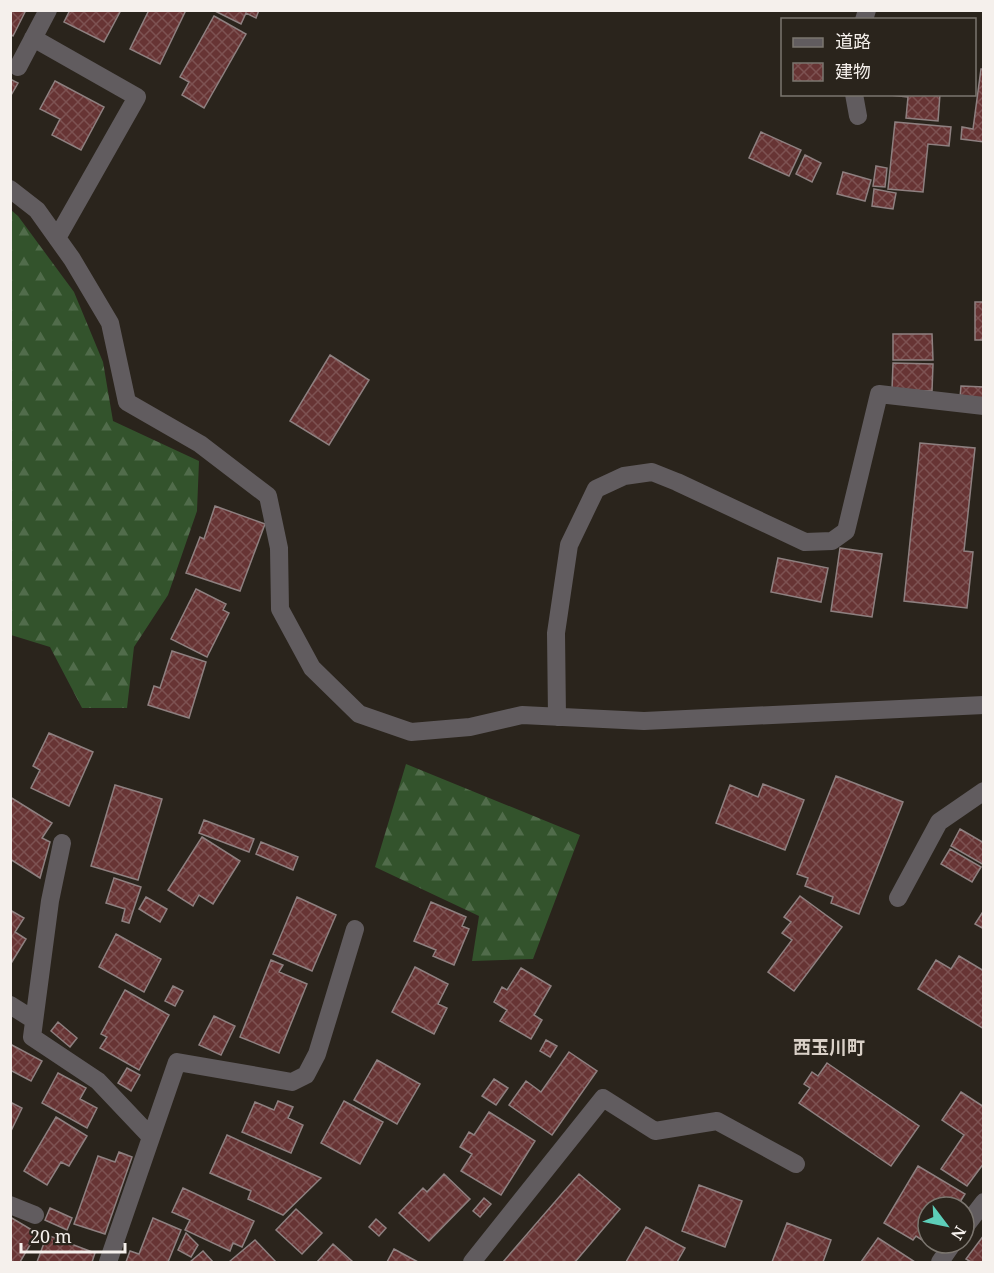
<svg xmlns="http://www.w3.org/2000/svg" width="994" height="1273" font-family="'Noto Serif','Noto Sans JP',serif">
	<style>
		.forest { fill: url(#forest-firs) }
		.building { fill: url(#building-cross-hatch); stroke: #8e8080; stroke-width: 1.5 }
		.lines { fill: none; stroke-linecap: round; stroke-linejoin: round }
		.street { stroke: #615c5f; stroke-width: 18 }
		.labels { text-anchor: middle; stroke-width: 4.5; stroke-linejoin: round; paint-order: stroke }
		.neighbourhood-label { font-size: 18px; font-weight: bold; fill: #d9d0c7; stroke: #2a241c }
	</style>
	<defs>
		<pattern id="forest-firs" width="22" height="20" patternUnits="userSpaceOnUse" patternTransform="scale(1.5)"><rect width="22" height="20" fill="#33532c"/><path d="M5 1l3.5 6h-7zM16 11l3.5 6h-7z" fill="#516c4b"/></pattern>
		<pattern id="building-cross-hatch" width="8" height="8" patternUnits="userSpaceOnUse" patternTransform="scale(1.5)"><rect width="8" height="8" fill="#673434"/><path d="M0 0l8 8M0 8l8-8" fill="none" stroke="#7d5252"/></pattern>
	</defs>
	<rect width="100%" height="100%" fill="#2a241c"/>
	<path class="forest" d="M 11,210 L 18,216 L 74,292 L 103,362 L 113,421 L 199,461 L 197,511 L 168,595 L 134,647 L 127,708 L 82,708 L 50,647 L 11,635 Z
		M 406,764 L 580,835 L 533,959 L 472,961 L 479,916 L 375,867 Z"/>
	<path class="building" d="M 10,10 L 26,10 L 13,36 L 10,34 Z
		M 70,10 L 121,10 L 104,42 L 64,22 Z
		M 149,10 L 186,10 L 160,64 L 130,49 Z
		M 259,10 L 256,18 L 246,13 L 241,24 L 215,11 Z
		M 214,16 L 246,34 L 204,108 L 182,95 L 189,82 L 180,77 Z
		M 981,69 L 984,69 L 984,142 L 961,139 L 962,127 L 973,129 Z
		M 10,79 L 18,83 L 10,97 Z
		M 55,81 L 104,107 L 81,150 L 52,135 L 60,119 L 40,109 Z
		M 881,94 L 940,94 L 938,121 L 906,118 L 908,97 Z
		M 895,122 L 951,127 L 949,146 L 928,144 L 923,192 L 888,189 Z
		M 761,132 L 801,150 L 789,176 L 749,158 Z
		M 805,155 L 821,163 L 812,182 L 796,174 Z
		M 876,166 L 887,168 L 885,187 L 873,186 Z
		M 843,172 L 871,180 L 865,201 L 837,194 Z
		M 874,189 L 896,193 L 893,209 L 872,206 Z
		M 975,302 L 984,302 L 984,340 L 975,340 Z
		M 893,334 L 932,334 L 933,360 L 893,360 Z
		M 330,355 L 369,380 L 329,445 L 290,421 Z
		M 893,363 L 933,364 L 932,391 L 892,390 Z
		M 961,386 L 984,387 L 984,399 L 960,398 Z
		M 920,443 L 975,448 L 964,551 L 973,552 L 967,608 L 904,601 Z
		M 215,506 L 265,524 L 240,591 L 186,573 L 200,537 L 204,539 Z
		M 840,548 L 882,554 L 872,617 L 831,611 Z
		M 778,558 L 828,568 L 821,602 L 771,592 Z
		M 196,589 L 226,604 L 223,610 L 229,613 L 207,657 L 171,639 Z
		M 172,651 L 206,662 L 189,718 L 148,705 L 154,686 L 160,688 Z
		M 49,733 L 93,752 L 69,806 L 31,788 L 40,770 L 33,766 Z
		M 836,776 L 903,802 L 859,914 L 831,903 L 833,897 L 805,886 L 808,878 L 797,874 Z
		M 763,784 L 804,800 L 785,850 L 716,823 L 730,785 L 758,797 Z
		M 115,785 L 162,799 L 138,880 L 91,866 Z
		M 10,797 L 52,823 L 42,838 L 50,842 L 40,878 L 10,859 Z
		M 204,820 L 254,839 L 249,852 L 199,833 Z
		M 960,829 L 984,843 L 984,865 L 951,846 Z
		M 202,837 L 240,861 L 213,904 L 199,895 L 193,906 L 168,890 Z
		M 261,842 L 298,857 L 293,870 L 256,854 Z
		M 950,849 L 981,867 L 972,882 L 941,864 Z
		M 114,878 L 141,887 L 129,923 L 122,921 L 125,909 L 106,903 Z
		M 800,896 L 842,927 L 794,991 L 768,972 L 792,940 L 782,933 L 791,922 L 784,917 Z
		M 146,897 L 167,909 L 160,922 L 139,909 Z
		M 297,897 L 336,915 L 312,971 L 273,954 Z
		M 431,902 L 466,917 L 462,926 L 469,929 L 454,965 L 433,956 L 436,950 L 414,941 Z
		M 10,910 L 24,918 L 15,932 L 26,939 L 10,965 Z
		M 984,910 L 984,929 L 975,924 Z
		M 116,934 L 161,959 L 144,992 L 99,967 Z
		M 959,956 L 984,971 L 984,1029 L 918,989 L 936,960 L 951,969 Z
		M 271,960 L 283,965 L 279,972 L 307,984 L 279,1053 L 240,1037 Z
		M 415,967 L 448,984 L 438,1004 L 447,1008 L 434,1034 L 392,1012 Z
		M 521,968 L 551,986 L 534,1015 L 542,1020 L 531,1039 L 500,1021 L 507,1010 L 494,1002 L 502,987 L 507,990 Z
		M 173,986 L 183,991 L 175,1006 L 165,1001 Z
		M 125,990 L 169,1015 L 139,1070 L 100,1048 L 107,1037 L 101,1034 Z
		M 214,1016 L 235,1026 L 221,1055 L 199,1045 Z
		M 58,1022 L 77,1038 L 70,1047 L 51,1031 Z
		M 546,1040 L 557,1046 L 550,1057 L 540,1051 Z
		M 10,1044 L 42,1061 L 31,1081 L 10,1070 Z
		M 569,1052 L 597,1071 L 552,1135 L 509,1105 L 526,1081 L 541,1092 Z
		M 377,1060 L 420,1084 L 397,1124 L 354,1100 Z
		M 827,1063 L 919,1126 L 891,1166 L 799,1103 L 810,1088 L 804,1084 L 812,1072 L 818,1076 Z
		M 127,1068 L 140,1075 L 131,1091 L 118,1083 Z
		M 58,1073 L 86,1088 L 80,1099 L 97,1108 L 87,1128 L 42,1103 Z
		M 494,1079 L 508,1088 L 496,1105 L 482,1096 Z
		M 961,1092 L 984,1107 L 984,1163 L 967,1186 L 941,1169 L 964,1135 L 942,1120 Z
		M 278,1101 L 293,1107 L 288,1118 L 303,1125 L 291,1153 L 242,1132 L 255,1102 L 274,1110 Z
		M 344,1101 L 383,1122 L 360,1164 L 321,1143 Z
		M 10,1102 L 22,1108 L 10,1133 Z
		M 489,1112 L 535,1141 L 501,1195 L 461,1171 L 472,1154 L 460,1147 L 469,1132 L 474,1135 Z
		M 56,1117 L 87,1136 L 69,1166 L 61,1162 L 47,1185 L 24,1171 Z
		M 227,1135 L 321,1178 L 283,1215 L 248,1199 L 251,1191 L 210,1173 Z
		M 119,1152 L 132,1157 L 105,1234 L 74,1224 L 98,1156 L 115,1162 Z
		M 918,1166 L 965,1194 L 957,1207 L 928,1207 L 928,1243 L 935,1243 L 933,1247 L 916,1236 L 913,1240 L 884,1223 Z
		M 444,1174 L 470,1199 L 429,1241 L 399,1213 L 423,1188 L 427,1192 Z
		M 579,1174 L 620,1209 L 575,1262 L 503,1262 Z
		M 699,1185 L 742,1201 L 725,1247 L 682,1231 Z
		M 183,1188 L 254,1221 L 242,1247 L 233,1243 L 230,1251 L 185,1230 L 190,1220 L 172,1212 Z
		M 484,1198 L 491,1204 L 480,1217 L 473,1211 Z
		M 50,1208 L 72,1218 L 67,1230 L 45,1220 Z
		M 296,1209 L 322,1233 L 302,1254 L 276,1230 Z
		M 10,1217 L 37,1233 L 20,1262 L 10,1262 Z
		M 153,1218 L 181,1230 L 168,1262 L 126,1262 L 130,1251 L 139,1254 Z
		M 376,1219 L 386,1228 L 379,1236 L 369,1227 Z
		M 787,1223 L 831,1240 L 823,1262 L 772,1262 Z
		M 646,1227 L 685,1248 L 677,1262 L 626,1262 Z
		M 186,1233 L 198,1245 L 191,1257 L 178,1250 Z
		M 47,1235 L 95,1253 L 92,1262 L 37,1262 Z
		M 984,1235 L 984,1262 L 971,1262 L 966,1259 Z
		M 878,1238 L 915,1262 L 861,1262 Z
		M 255,1240 L 276,1262 L 229,1262 Z
		M 333,1244 L 353,1262 L 317,1262 Z
		M 394,1249 L 418,1262 L 387,1262 Z
		M 203,1251 L 213,1262 L 190,1262 Z"/>
	<g class="lines">
		<path class="street" d="M 864,20 L 867,10
			M 33,38 L 137,97 L 57,238
			M 18,67 L 48,10
			M 854,94 L 858,116
			M 10,189 L 37,210 L 72,259 L 110,323 L 127,402 L 200,444 L 268,496 L 279,548 L 280,609 L 312,668 L 359,714 L 411,732 L 470,727 L 522,715 L 644,721 L 984,705
			M 557,717 L 556,633 L 569,545 L 596,489 L 624,476 L 652,472 L 677,482 L 805,542 L 832,541 L 846,531 L 879,394 L 984,406
			M 62,843 L 50,901 L 32,1037 L 98,1081 L 151,1137
			M 898,898 L 939,822 L 984,791
			M 10,1005 L 34,1020
			M 10,1205 L 35,1215
			M 964,1228 L 984,1202
			M 108,1262 L 177,1062 L 292,1082 L 306,1075 L 317,1054 L 355,929
			M 472,1262 L 603,1098 L 655,1131 L 717,1121 L 796,1164
			M 940,1262 L 953,1243"/>
	</g>
	<g class="labels">
		<g class="neighbourhood-label">
			<text x="829" y="1054">西玉川町</text>
		</g>
	</g>
	<rect width="994" height="1273" fill="none" stroke="#f5f0ec" stroke-width="24"/>
	<rect x="781" y="18" width="195" height="78" fill="#2a241c" stroke="#7b766f" stroke-width="1.5"/>
	<rect x="793" y="38" width="30" height="9" fill="#615c5f" stroke="#7b766f" stroke-width="1.5"/>
	<text x="835" y="48" font-size="18" fill="#f5f0ec">道路</text>
	<rect x="793" y="63" width="30" height="18" fill="url(#building-cross-hatch)" stroke="#7b766f" stroke-width="1.5"/>
	<text x="835" y="78" font-size="18" fill="#f5f0ec">建物</text>
	<g transform="translate(946 1225) rotate(122)"><circle r="28" fill="#2a241c" stroke="#7b766f" stroke-width="1.5"/>
	<path d="M0-4.5L10 22L0 15L-10 22Z" fill="#5dceb9"/>
	<text y="-9" font-size="16" font-weight="bold" text-anchor="middle" fill="#f5f0ec">N</text>
	</g>
	<path d="M21 1243v9h104v-9" fill="none" stroke="#f5f0ec" stroke-width="3"/>
	<text x="30" y="1243" font-size="18" fill="#f5f0ec" stroke="#2a241c" stroke-width="4.5" paint-order="stroke">20 m</text>
</svg>
